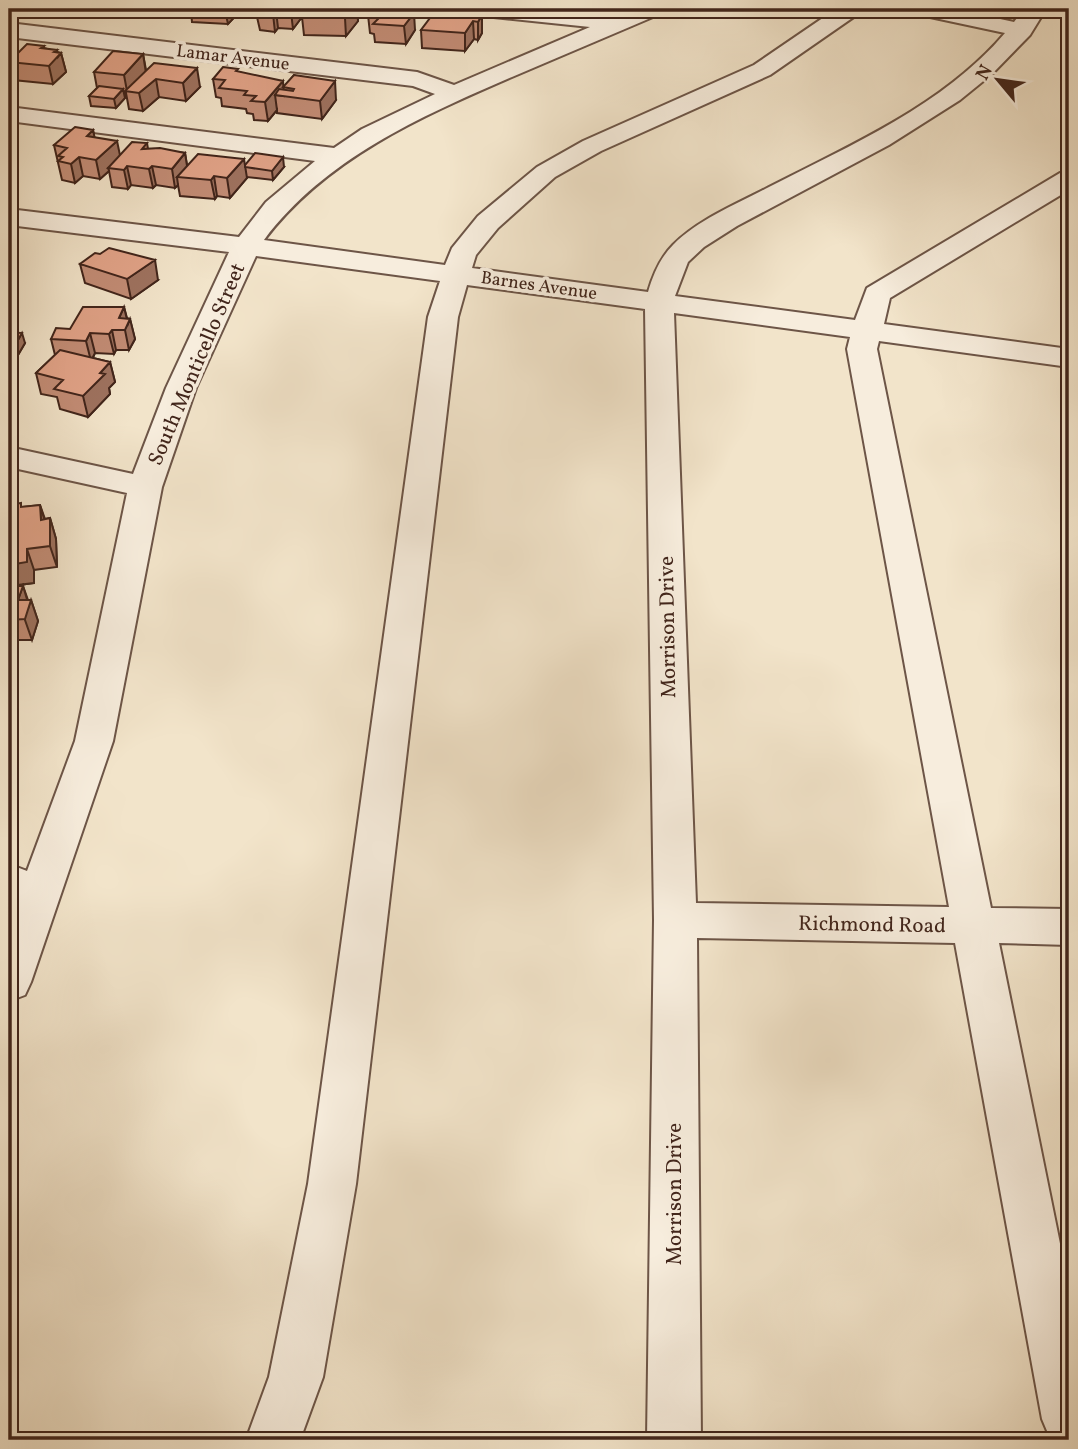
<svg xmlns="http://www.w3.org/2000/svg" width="1078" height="1449" font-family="Vollkorn,serif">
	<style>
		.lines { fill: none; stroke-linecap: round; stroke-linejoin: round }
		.minor-casing { stroke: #6d5547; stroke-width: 4 }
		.minor { fill: #f7eddd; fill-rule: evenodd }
		.wall { fill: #c28c75; stroke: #41251b; stroke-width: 2 }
		.shaded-wall { fill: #9e725f; stroke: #41251b; stroke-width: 2 }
		.building { fill: #e1a388; stroke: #41251b; stroke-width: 2 }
		.labels { text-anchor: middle; stroke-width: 7; stroke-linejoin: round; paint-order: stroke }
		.far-street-label { font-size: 18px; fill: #41251b; stroke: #f7eddd }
		.street-label { font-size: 21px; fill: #41251b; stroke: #f7eddd }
	</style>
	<rect width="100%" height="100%" fill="#f2e4ca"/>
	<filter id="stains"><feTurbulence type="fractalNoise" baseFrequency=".00286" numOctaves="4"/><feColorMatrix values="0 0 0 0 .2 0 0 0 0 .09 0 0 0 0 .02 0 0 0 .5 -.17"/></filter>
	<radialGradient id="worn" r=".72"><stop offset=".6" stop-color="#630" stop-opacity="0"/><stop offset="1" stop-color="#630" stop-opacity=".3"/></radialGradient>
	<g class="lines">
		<defs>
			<path id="minor" d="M 473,9 L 545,9 L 616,16 L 634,9 L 663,9 L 660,14 C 611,35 561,56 512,77 C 420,117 326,158 264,240 L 445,265 L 452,248 L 478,216 L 537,167 L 583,141 L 754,65 L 836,9 L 861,9 L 858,14 L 770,75 L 601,151 L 555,177 L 498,228 L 476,255 L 472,268 L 648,292 C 653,275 660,258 673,245 C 699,219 737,204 769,187 C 851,145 944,105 1005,33 L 916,14 L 913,9 L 954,9 L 1014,22 L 1024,9 L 1046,9 L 1030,35 L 992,74 L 960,100 L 889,145 L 737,226 L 704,247 L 688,262 L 675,296 L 855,320 L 867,288 L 1060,173 L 1069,171 L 1069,190 L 890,298 L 884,324 L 1069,349 L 1069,367 L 879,341 L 877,349 L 991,908 L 1069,909 L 1069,945 L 999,943 L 1069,1288 L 1069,1440 L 1050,1438 L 1042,1419 L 955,943 L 697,938 L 701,1440 L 647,1440 L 654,920 L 645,309 L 467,285 L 458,317 L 356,1184 L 323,1377 L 300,1440 L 246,1440 L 269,1377 L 308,1184 L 428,317 L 440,281 L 256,256 L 196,388 L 162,487 L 113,741 L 31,982 L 25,995 L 9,1001 L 9,922 L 16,902 L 9,899 L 9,864 L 27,871 L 75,741 L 127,493 L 9,467 L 9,447 L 133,474 L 166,388 L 229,252 L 9,225 L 9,209 L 239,237 L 266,202 L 315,161 L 9,121 L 9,107 L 334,148 L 362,129 L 435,94 L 413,86 L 9,37 L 9,23 L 417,72 L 454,85 L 590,27 L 484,16 L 476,14 ZM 674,313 L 850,337 L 847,349 L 949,907 L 696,903 Z"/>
		</defs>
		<use href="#minor" class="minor-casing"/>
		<use href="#minor" class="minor"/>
	</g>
	<path class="wall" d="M 86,9 L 120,9 L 119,10 L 87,10 Z
		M 242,9 L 228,24 L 192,22 L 191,12 Z
		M 254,9 L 301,9 L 302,17 L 309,9 L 357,9 L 358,21 L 346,36 L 304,35 L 302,17 L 293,29 L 278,28 L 275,32 L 260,30 L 257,17 L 255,17 Z
		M 391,10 L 415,30 L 406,44 L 375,42 L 374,34 L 370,33 L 368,15 Z
		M 482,15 L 482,33 L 478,40 L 474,39 L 465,51 L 422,48 L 421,30 Z
		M 44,46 L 44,48 L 61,53 L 66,72 L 53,84 L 13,80 L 9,61 Z
		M 143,54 L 146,70 L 200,87 L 186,101 L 159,97 L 143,111 L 129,109 L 126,93 L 124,93 L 125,98 L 116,108 L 91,106 L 89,96 L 97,88 L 94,72 Z
		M 239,72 L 284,87 L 294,75 L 336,100 L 322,119 L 277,113 L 277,110 L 268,121 L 254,120 L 253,114 L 247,113 L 246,109 L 222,106 L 221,98 L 216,97 L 213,79 Z
		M 93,130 L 94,137 L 120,155 L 147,143 L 148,149 L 185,153 L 187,165 L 245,165 L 284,167 L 273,180 L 247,177 L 247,178 L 230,198 L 217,196 L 215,199 L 180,196 L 178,185 L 175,188 L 156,185 L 153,188 L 131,185 L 128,189 L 112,187 L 109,171 L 100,179 L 83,176 L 75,183 L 62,180 L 54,145 Z
		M 80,264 L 158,280 L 131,299 L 85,283 Z
		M 124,307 L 127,318 L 130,319 L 135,339 L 129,350 L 116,350 L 114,354 L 95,353 L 93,358 L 110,362 L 115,382 L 109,388 L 110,394 L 88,417 L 60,409 L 57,397 L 41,394 L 36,373 L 55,355 L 51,339 L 70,329 Z
		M 9,332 L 25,343 L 18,355 L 9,355 Z
		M 9,505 L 22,507 L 40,505 L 45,519 L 50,518 L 56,539 L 57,567 L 34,570 L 34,583 L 13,586 L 23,586 L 28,600 L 31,600 L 38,621 L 32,640 L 11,640 L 9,646 Z"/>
	<path class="shaded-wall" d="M 232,9 L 242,9 L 228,24 L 226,15 Z
		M 293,9 L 301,9 L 302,17 L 293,29 L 291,12 Z
		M 352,9 L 357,9 L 358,21 L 346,36 L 345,18 Z
		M 276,10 L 278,28 L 275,32 L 273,14 Z
		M 414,13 L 415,30 L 406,44 L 404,26 Z
		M 482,15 L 482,33 L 478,40 L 478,22 Z
		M 473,21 L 474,39 L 465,51 L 465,33 Z
		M 57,50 L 58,57 L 61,53 L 66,72 L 53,84 L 49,66 L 54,52 Z
		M 143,54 L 146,73 L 127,91 L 124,75 Z
		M 197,68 L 200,87 L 186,101 L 183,83 Z
		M 156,79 L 159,97 L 143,111 L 139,93 Z
		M 283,81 L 284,96 L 275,95 L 277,110 L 268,121 L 265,102 Z
		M 335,81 L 336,100 L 322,119 L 320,101 Z
		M 123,89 L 125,98 L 116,108 L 114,99 Z
		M 93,130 L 97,149 L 87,136 Z
		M 117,141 L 121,160 L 108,168 L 109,171 L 100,179 L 96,160 Z
		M 185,153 L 188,172 L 177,177 L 178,185 L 175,188 L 172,169 Z
		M 79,157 L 83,176 L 75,183 L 71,164 Z
		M 283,157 L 284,167 L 273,180 L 272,171 Z
		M 244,159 L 247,178 L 230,198 L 227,178 Z
		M 127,166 L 131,185 L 128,189 L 124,170 Z
		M 152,166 L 156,185 L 153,188 L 149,169 Z
		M 214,176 L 217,196 L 215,199 L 211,180 Z
		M 155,260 L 158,280 L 131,299 L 127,279 Z
		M 124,307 L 128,324 L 130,319 L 135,339 L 129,350 L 125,330 L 119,318 Z
		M 112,330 L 116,350 L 114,354 L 109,334 Z
		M 22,333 L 25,343 L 18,355 L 15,345 Z
		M 90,333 L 95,353 L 91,361 L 86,341 Z
		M 110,362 L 115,382 L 109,388 L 110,394 L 88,417 L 83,396 L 100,373 Z
		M 40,505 L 46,525 L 41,520 Z
		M 50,518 L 56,539 L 57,567 L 50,546 Z
		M 27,549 L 34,570 L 34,583 L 9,586 L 9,565 Z
		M 23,586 L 29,606 L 31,600 L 38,621 L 32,640 L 18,600 Z"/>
	<path class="building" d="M 194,9 L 232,9 L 226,15 L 191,12 Z
		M 260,9 L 293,9 L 291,12 L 276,10 L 273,14 L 258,12 Z
		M 309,9 L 352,9 L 345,18 L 302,17 Z
		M 373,9 L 389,9 L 388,10 L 414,13 L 404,26 L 373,24 L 380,17 L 368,15 Z
		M 436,10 L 482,15 L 478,22 L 473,21 L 465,33 L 421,30 Z
		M 27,44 L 44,46 L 41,48 L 57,50 L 54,52 L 61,53 L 49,66 L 9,62 Z
		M 113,51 L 143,54 L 124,75 L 94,72 Z
		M 154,63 L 197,68 L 183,83 L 156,79 L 139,93 L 125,91 Z
		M 223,67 L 238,69 L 236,71 L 283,81 L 265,102 L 251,101 L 256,96 L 244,95 L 247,91 L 219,88 L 225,80 L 213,79 Z
		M 294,75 L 335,81 L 320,101 L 275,95 L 279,89 L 293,91 L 294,89 L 283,87 Z
		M 99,86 L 123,89 L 114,99 L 89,96 Z
		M 75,127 L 93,130 L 87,136 L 117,141 L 96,160 L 79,157 L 71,164 L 58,161 L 63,157 L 58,156 L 67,148 L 54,145 Z
		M 132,142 L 147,143 L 142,149 L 160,148 L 185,153 L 172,169 L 152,166 L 149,169 L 127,166 L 124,170 L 108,168 Z
		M 255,153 L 283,157 L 272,171 L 245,167 L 245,165 Z
		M 198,154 L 244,159 L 227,178 L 214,176 L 211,180 L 177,177 Z
		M 109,248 L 155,260 L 127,279 L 80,264 L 95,253 L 100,254 Z
		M 83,307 L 124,307 L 119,318 L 130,319 L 125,330 L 112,330 L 109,334 L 90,333 L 86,341 L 51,339 L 56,328 L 70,329 Z
		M 9,332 L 22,333 L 15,345 L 9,345 Z
		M 60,350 L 110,362 L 100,373 L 105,374 L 83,396 L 54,389 L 63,380 L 36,373 Z
		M 21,503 L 21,507 L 40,505 L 41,520 L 50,518 L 50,546 L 27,549 L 27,562 L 9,565 L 9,505 Z
		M 9,586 L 23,586 L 18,600 L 31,600 L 25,619 L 9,620 Z"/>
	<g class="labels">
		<g class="far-street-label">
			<text transform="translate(233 57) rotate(7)" y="6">Lamar Avenue</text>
			<text transform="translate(539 285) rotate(8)" y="6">Barnes Avenue</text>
		</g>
		<g class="street-label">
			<text transform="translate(196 364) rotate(-67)" y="7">South Monticello Street</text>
			<text transform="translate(667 627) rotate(-91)" y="7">Morrison Drive</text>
			<text transform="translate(872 924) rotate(1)" y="7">Richmond Road</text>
			<text transform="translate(674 1194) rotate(-90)" y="7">Morrison Drive</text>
		</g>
	</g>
	<rect width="1078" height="1449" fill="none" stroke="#f2e4ca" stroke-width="35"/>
	<rect x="10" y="10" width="1057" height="1428" fill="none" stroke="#41251b" stroke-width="3.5"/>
	<rect x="18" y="18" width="1043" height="1414" fill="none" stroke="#41251b" stroke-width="2"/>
	<g transform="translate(998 80) rotate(299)" stroke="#f7eddd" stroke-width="5" paint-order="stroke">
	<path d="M0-5L12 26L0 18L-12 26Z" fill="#41251b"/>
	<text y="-10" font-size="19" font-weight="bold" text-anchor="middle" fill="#41251b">N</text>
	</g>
	<rect width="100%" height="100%" filter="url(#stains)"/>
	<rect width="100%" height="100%" fill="url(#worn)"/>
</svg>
